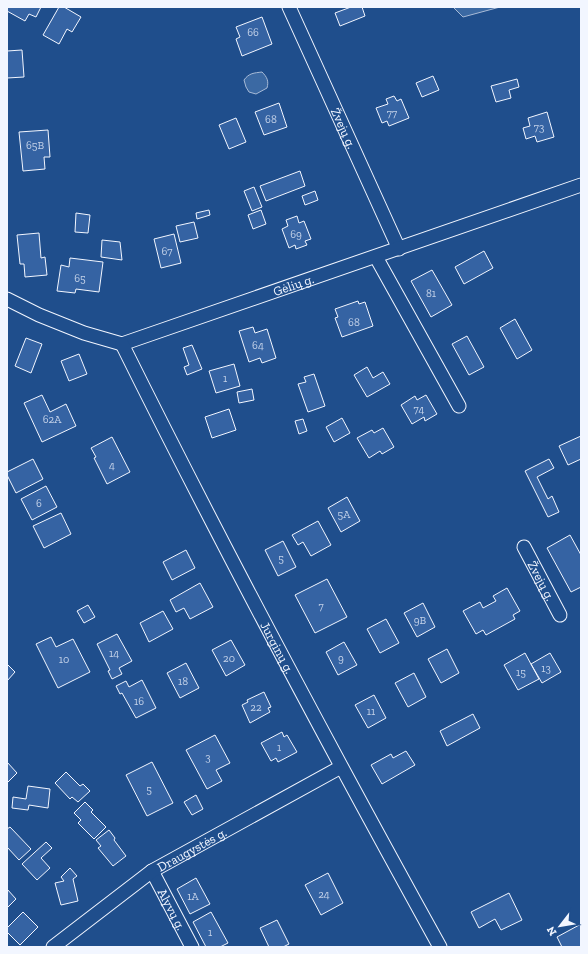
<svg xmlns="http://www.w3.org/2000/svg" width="588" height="954" font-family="'Zilla Slab',serif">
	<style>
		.water { fill: #3b69a3; stroke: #a8bbd7 }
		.building { fill: #3563a3; stroke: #f2f6ff }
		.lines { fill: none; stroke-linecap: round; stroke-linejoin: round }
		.street-casing { stroke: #f2f6ff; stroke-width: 15 }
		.street { stroke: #1f4e8c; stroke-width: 13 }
		.labels { text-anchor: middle; stroke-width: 3; stroke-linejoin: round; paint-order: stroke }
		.number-label { font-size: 11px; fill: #c3d1e8 }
		.street-label { font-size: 13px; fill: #f2f6ff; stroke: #1f4e8c }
	</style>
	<rect width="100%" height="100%" fill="#1f4e8c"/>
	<path class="water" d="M 453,7 L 500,7 L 463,17 Z
		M 262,72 C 267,77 269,81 267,88 L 256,94 L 249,92 L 246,87 L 244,80 C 249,73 254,73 262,72 Z"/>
	<path class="building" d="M 7,7 L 41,7 L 36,17 L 29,14 L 25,21 L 7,11 Z
		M 59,7 L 64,7 L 81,17 L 72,32 L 67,29 L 59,44 L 43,35 Z
		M 351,7 L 362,7 L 365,16 L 340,26 L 335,13 Z
		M 262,17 L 272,44 L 242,56 L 236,39 L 240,37 L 236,27 Z
		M 22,50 L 24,77 L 7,78 L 7,51 Z
		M 433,76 L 439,90 L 422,97 L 416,83 Z
		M 517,79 L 519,87 L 509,90 L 511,98 L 496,102 L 491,86 Z
		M 394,96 L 397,101 L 401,99 L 409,118 L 389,126 L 387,121 L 382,123 L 376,108 L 388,104 L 386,99 Z
		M 279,103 L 287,127 L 264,135 L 255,112 Z
		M 547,112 L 554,137 L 537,142 L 535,136 L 526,139 L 523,128 L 530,126 L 528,118 Z
		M 236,118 L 246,142 L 229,149 L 219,125 Z
		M 48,130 L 50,157 L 44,157 L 45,169 L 23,171 L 19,132 Z
		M 300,171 L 305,186 L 266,201 L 260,186 Z
		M 254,187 L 262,207 L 252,211 L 244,191 Z
		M 315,191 L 318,200 L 305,205 L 302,196 Z
		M 209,210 L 210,215 L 197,219 L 196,213 Z
		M 261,210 L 266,224 L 253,229 L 248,215 Z
		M 76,213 L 90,215 L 88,233 L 75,232 Z
		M 297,216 L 299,223 L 304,221 L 311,239 L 305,241 L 307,245 L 296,249 L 295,245 L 289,248 L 282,229 L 288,226 L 286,220 Z
		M 194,222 L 198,238 L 180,242 L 176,226 Z
		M 39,233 L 41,258 L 45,257 L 47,275 L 25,277 L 24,264 L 20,264 L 17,235 Z
		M 174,234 L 181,263 L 161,268 L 154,239 Z
		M 102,240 L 120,242 L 122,260 L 101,257 Z
		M 484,251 L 493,268 L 464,284 L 455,267 Z
		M 70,258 L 103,262 L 99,292 L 76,289 L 75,293 L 57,291 L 61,265 L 69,267 Z
		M 432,270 L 452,305 L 431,317 L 411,281 Z
		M 358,301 L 359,304 L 365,302 L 373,326 L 342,337 L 335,318 L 338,317 L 335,309 Z
		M 515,319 L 532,350 L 517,359 L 500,328 Z
		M 253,327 L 255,333 L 267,329 L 276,358 L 262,363 L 260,358 L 249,362 L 239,331 Z
		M 467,336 L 484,367 L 469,375 L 452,344 Z
		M 26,338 L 42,344 L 31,373 L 15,366 Z
		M 192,345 L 202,369 L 187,375 L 184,367 L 189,365 L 183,348 Z
		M 79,354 L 87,374 L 69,381 L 61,361 Z
		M 234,364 L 240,386 L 216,393 L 209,371 Z
		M 367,367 L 373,378 L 383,372 L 390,384 L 367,397 L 354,375 Z
		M 314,374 L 325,406 L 308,412 L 298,384 L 306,382 L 304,377 Z
		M 252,389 L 254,400 L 239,403 L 237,392 Z
		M 42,395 L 50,412 L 66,404 L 76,426 L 42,442 L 24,403 Z
		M 426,395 L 437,414 L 425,421 L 424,417 L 412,424 L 401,405 L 415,396 L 417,400 Z
		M 229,409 L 236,430 L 212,438 L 205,417 Z
		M 342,418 L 350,433 L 334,442 L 326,427 Z
		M 303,419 L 307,431 L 299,434 L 295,421 Z
		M 383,428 L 394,447 L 382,454 L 380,451 L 369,458 L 357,438 L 372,430 L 374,433 Z
		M 581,436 L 581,459 L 568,465 L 559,446 Z
		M 112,437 L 130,472 L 107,484 L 94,458 L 96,457 L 91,448 Z
		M 33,459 L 43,479 L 16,493 L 7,475 L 7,472 Z
		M 549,459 L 554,468 L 537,477 L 548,499 L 552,496 L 559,512 L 548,517 L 525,471 Z
		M 46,486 L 57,507 L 32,520 L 21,499 Z
		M 347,497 L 360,521 L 341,532 L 328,508 Z
		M 61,513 L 71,534 L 44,548 L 33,526 Z
		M 318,521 L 331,545 L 311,556 L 303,542 L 298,545 L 292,535 Z
		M 570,535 L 581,555 L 581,587 L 571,592 L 547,548 Z
		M 283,541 L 296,567 L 278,576 L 265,550 Z
		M 186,550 L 195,568 L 172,580 L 163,562 Z
		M 327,579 L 347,617 L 315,633 L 295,595 Z
		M 200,583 L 213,607 L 190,619 L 184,608 L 176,612 L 170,600 Z
		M 507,588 L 520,611 L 513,615 L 515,619 L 486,635 L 483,630 L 476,634 L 463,611 L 480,602 L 483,608 L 496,601 L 493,596 Z
		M 423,603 L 435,627 L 417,637 L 404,613 Z
		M 88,605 L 95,617 L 84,623 L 77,611 Z
		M 163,611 L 173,629 L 149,642 L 140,623 Z
		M 386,619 L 399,643 L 380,653 L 367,629 Z
		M 117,634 L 132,661 L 119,668 L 122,674 L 112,679 L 108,671 L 110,670 L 97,644 Z
		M 51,637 L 56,647 L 73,639 L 90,672 L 58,688 L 36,644 Z
		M 231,640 L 245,665 L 226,676 L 212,650 Z
		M 344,642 L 357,665 L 338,675 L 326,652 Z
		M 447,649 L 459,673 L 441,683 L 428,659 Z
		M 525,653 L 539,679 L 518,690 L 504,665 Z
		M 550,653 L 561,672 L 542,683 L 531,664 Z
		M 186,663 L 199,688 L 180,698 L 167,673 Z
		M 7,664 L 15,672 L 7,681 Z
		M 414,673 L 426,697 L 408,707 L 395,683 Z
		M 142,680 L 156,708 L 136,718 L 122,693 L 120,694 L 116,686 L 126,681 L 129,687 Z
		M 264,692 L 271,707 L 268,708 L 270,712 L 250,723 L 242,705 L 248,702 L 247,700 Z
		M 374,695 L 386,718 L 368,728 L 355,705 Z
		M 473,714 L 480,728 L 447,746 L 440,731 Z
		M 282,732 L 284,737 L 287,735 L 297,752 L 278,762 L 276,758 L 271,761 L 261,743 Z
		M 215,735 L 230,763 L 216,770 L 222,781 L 207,789 L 186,750 Z
		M 406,751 L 415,765 L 382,784 L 371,765 L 391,754 L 393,758 Z
		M 7,762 L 17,773 L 7,783 Z
		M 152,762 L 173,803 L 147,816 L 126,775 Z
		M 66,772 L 80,786 L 83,784 L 90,791 L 78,802 L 72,797 L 70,799 L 55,783 Z
		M 28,786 L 50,789 L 48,808 L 29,805 L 28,810 L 12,808 L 13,797 L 26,799 Z
		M 196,795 L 203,809 L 192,815 L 184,802 Z
		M 85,802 L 93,810 L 91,812 L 106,827 L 94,839 L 78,823 L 81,820 L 74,813 Z
		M 10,827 L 31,849 L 19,860 L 7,847 L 7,829 Z
		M 109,830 L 115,838 L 114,840 L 126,856 L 113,866 L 98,848 L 101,846 L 96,840 Z
		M 46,842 L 52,848 L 41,858 L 50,868 L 37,880 L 22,864 Z
		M 70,868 L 77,876 L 73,879 L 78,901 L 61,905 L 55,883 L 64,881 L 61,877 Z
		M 328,873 L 343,903 L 321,915 L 305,885 Z
		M 196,878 L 210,904 L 190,914 L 177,889 Z
		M 7,889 L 16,899 L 7,908 Z
		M 509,893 L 522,920 L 501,930 L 495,919 L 479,928 L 471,912 Z
		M 23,912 L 38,927 L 20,945 L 7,932 L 7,928 Z
		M 211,912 L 228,943 L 220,947 L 206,947 L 193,922 Z
		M 277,920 L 289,944 L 283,947 L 269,947 L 260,928 Z
		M 581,924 L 581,947 L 562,947 L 557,937 Z"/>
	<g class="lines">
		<defs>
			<g id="street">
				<path id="s1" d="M 289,7 L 399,249"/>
				<path d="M 376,257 L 459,406"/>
				<path id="s2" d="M 7,299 L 39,315 L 84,333 L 122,344 L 581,185"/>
				<path id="s3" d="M 122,344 C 223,548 330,748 440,947"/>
				<path id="s4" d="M 524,547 L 560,615"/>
				<path id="s5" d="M 152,871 L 192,947"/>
				<path id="s6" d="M 53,947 L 152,871 L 341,767"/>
			</g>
		</defs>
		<use href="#street" class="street-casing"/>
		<use href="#street" class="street"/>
	</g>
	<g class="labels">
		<g class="number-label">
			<text x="253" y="36">66</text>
			<text x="392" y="117">77</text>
			<text x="271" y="123">68</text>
			<text x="539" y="131">73</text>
			<text x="35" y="149">65B</text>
			<text x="296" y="238">69</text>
			<text x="167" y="255">67</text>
			<text x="80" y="282">65</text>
			<text x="431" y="297">81</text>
			<text x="354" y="326">68</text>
			<text x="258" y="349">64</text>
			<text x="225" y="382">1</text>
			<text x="419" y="413">74</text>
			<text x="52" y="423">62A</text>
			<text x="112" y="469">4</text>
			<text x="39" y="507">6</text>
			<text x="344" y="518">5A</text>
			<text x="281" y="562">5</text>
			<text x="321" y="610">7</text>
			<text x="420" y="624">9B</text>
			<text x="114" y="657">14</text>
			<text x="229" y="662">20</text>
			<text x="341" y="662">9</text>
			<text x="64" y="663">10</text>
			<text x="546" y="672">13</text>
			<text x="521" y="676">15</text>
			<text x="183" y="685">18</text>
			<text x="139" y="705">16</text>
			<text x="256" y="711">22</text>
			<text x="371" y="715">11</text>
			<text x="279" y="751">1</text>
			<text x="208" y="761">3</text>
			<text x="149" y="793">5</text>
			<text x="324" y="898">24</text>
			<text x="193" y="900">1A</text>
			<text x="210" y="936">1</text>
		</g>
		<g class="street-label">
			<text dy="5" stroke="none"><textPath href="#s1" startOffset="133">Žvejų g.</textPath></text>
			<text dy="5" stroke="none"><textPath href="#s2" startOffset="305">Gėlių g.</textPath></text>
			<text dy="5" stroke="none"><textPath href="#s4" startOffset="38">Žvejų g.</textPath></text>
			<text dy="5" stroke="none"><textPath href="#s3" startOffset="341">Jurginų g.</textPath></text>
			<text dy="5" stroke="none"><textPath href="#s6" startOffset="170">Draugystės g.</textPath></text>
			<text dy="5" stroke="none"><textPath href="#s5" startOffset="43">Alyvų g.</textPath></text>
		</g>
	</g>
	<rect width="588" height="954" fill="none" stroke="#f2f6ff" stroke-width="16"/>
	<g transform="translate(560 926) rotate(239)" stroke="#1f4e8c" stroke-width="3" paint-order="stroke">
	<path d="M0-3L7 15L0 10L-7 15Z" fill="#f2f6ff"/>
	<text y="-6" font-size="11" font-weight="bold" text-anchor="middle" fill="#f2f6ff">N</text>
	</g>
</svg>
